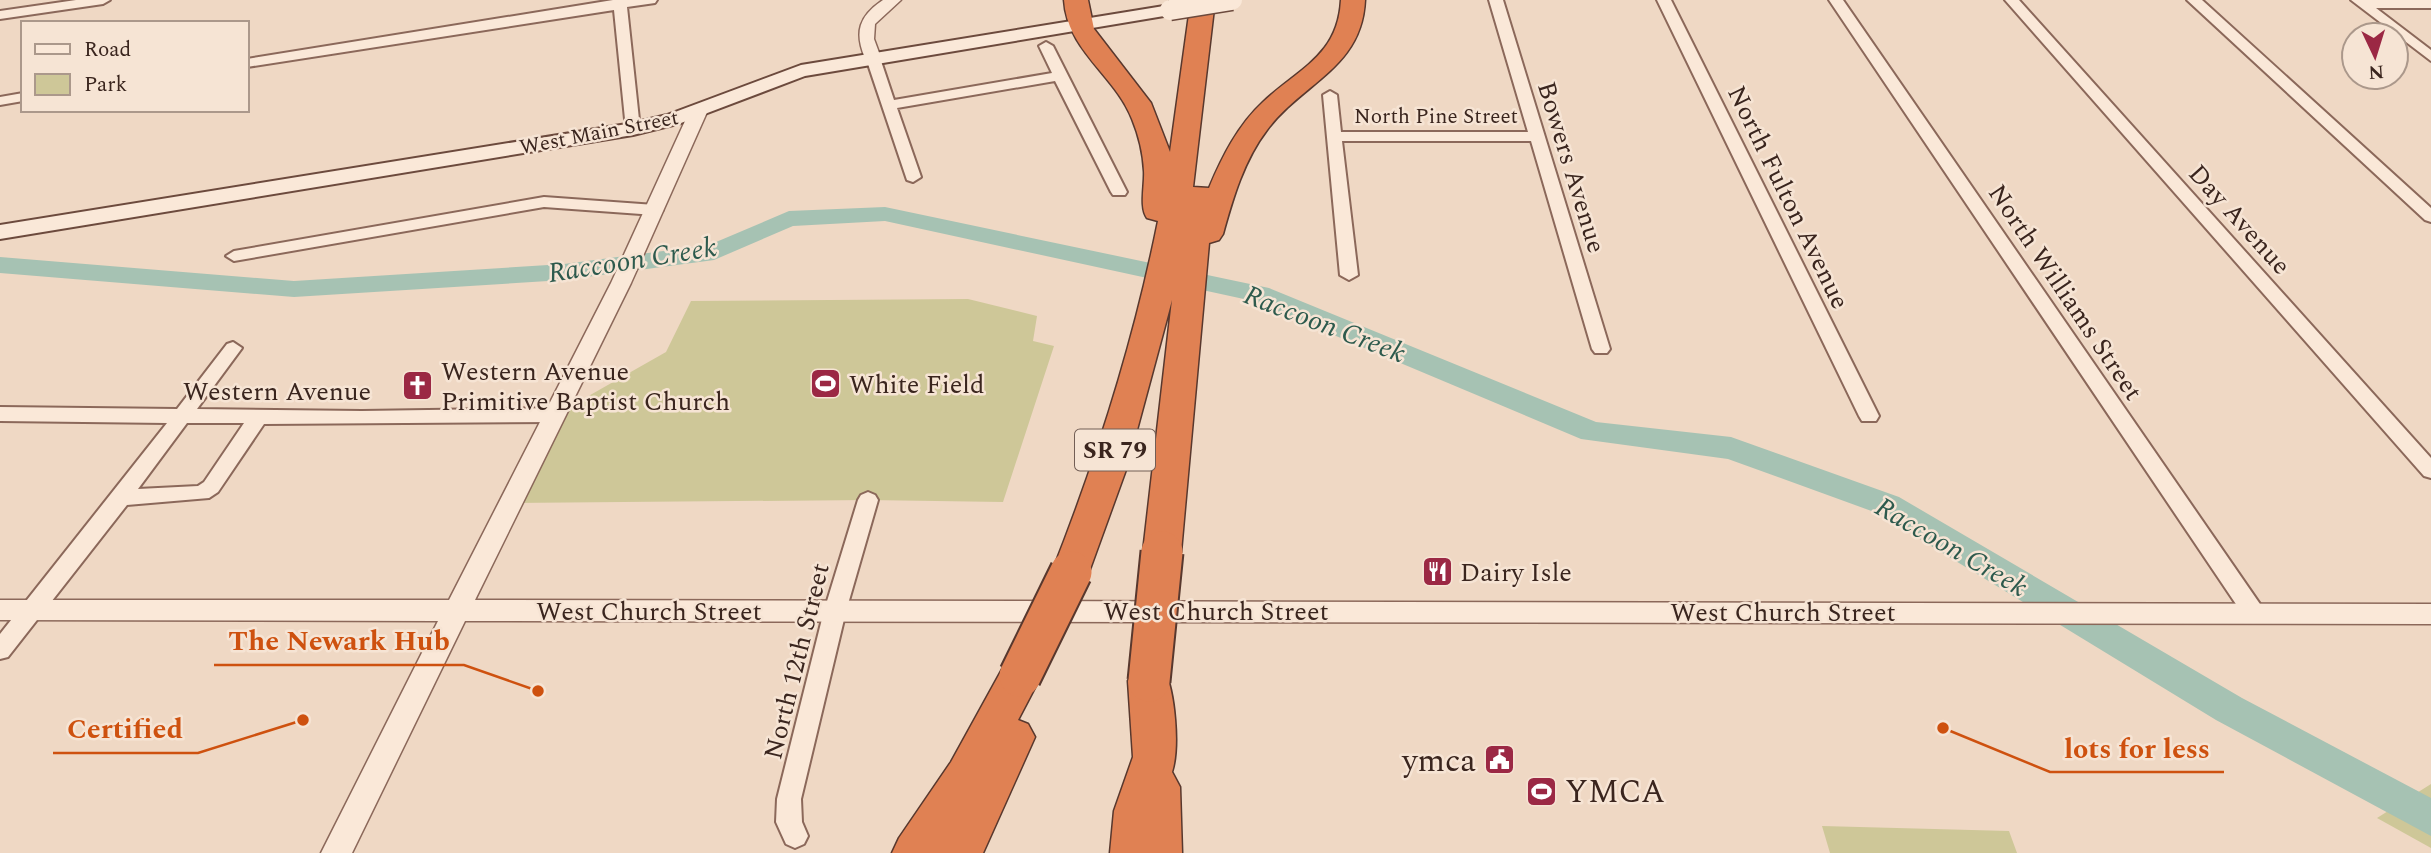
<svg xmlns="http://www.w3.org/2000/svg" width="2431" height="853" font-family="Spectral,serif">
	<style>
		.green { fill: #cec798 }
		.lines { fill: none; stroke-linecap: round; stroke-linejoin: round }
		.river { fill: #a6c2b3; fill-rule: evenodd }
		.minor-casing { stroke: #8b685a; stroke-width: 4 }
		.tertiary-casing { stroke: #8b685a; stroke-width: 3 }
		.secondary-casing { stroke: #6c4a3d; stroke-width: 4 }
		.motorway-casing { stroke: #58382e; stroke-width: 3 }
		.minor { fill: #fae8d8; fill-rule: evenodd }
		.tertiary { fill: #fae8d8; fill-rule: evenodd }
		.secondary { fill: #fae8d8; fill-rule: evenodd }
		.motorway { fill: #e08153; fill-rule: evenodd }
		.secondary-bridge-casing { stroke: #6c4a3d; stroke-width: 23; stroke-linecap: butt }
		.motorway-bridge-casing { stroke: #58382e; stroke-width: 45; stroke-linecap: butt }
		.secondary-bridge { stroke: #fae8d8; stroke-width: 20 }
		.motorway-bridge { stroke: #e08153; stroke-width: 41 }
		.labels { text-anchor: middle; stroke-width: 5; stroke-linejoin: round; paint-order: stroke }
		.far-street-label { font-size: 21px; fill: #3a251e; stroke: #f6e4d4 }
		.shield { fill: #f6e4d4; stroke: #725e55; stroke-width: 2 }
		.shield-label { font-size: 24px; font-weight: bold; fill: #3a251e }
		.street-label { font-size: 26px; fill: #3a251e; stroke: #f6e4d4 }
		.poi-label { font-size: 26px; fill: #3a251e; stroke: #f6e4d4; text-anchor: start }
		.water-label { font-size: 28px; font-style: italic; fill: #2d5a4d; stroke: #f6e4d4 }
		.near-poi-label { font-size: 32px; fill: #3a251e; stroke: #f6e4d4; text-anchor: end }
		.leader { fill: none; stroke: #ce510f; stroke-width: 2.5 }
		.callout-dot { fill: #ce510f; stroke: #f6e4d4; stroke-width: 2.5 }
		.callout-label { font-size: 28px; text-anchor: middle; font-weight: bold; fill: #ce510f; stroke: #f6e4d4; stroke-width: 5; stroke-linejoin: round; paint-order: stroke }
	</style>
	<rect width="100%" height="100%" fill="#efd8c4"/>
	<path class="green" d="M 968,299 L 1037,316 L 1033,341 L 1054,346 L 1003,502 L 868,500 L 511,503 L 555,415 L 666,352 L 691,301 Z
		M 2431,784 L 2431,848 L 2377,818 Z
		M 1822,826 L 2009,831 L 2017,853 L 1830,853 Z"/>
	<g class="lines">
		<path class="river" d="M 885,207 L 1269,288 L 1596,422 L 1731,437 L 1899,497 L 2242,698 L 2431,798 L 2431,836 L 2216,720 L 1877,513 L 1728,459 L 1581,439 L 1253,301 L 885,221 L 793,226 L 714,260 L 564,280 L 294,297 L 0,273 L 0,257 L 294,281 L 564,264 L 709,245 L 789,211 Z"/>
		<defs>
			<path id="minor" d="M 76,0 L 110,0 L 103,4 L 0,19 L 0,11 Z
				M 613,0 L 657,0 L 655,3 L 627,7 L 640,129 L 633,133 L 626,129 L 614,10 L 247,67 L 247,59 Z
				M 1489,0 L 1503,0 L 1610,349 L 1607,353 L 1595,353 L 1592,349 L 1531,141 L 1342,141 L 1358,275 L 1349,280 L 1340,275 L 1323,95 L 1330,91 L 1337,95 L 1341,132 L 1528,132 Z
				M 1657,0 L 1671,0 L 1879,416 L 1876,421 L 1862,421 L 1859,416 Z
				M 1829,0 L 1843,0 L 2262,607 L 2265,613 L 2262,619 L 2254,622 L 2246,619 Z
				M 2005,0 L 2019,0 L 2431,458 L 2431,478 L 2424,476 Z
				M 2187,0 L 2202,0 L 2431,208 L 2431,222 L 2425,220 Z
				M 2351,0 L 2431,0 L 2431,8 L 2376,8 L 2431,50 L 2431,61 Z
				M 1046,42 L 1053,46 L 1127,192 L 1125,195 L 1113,195 L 1111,192 L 1055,81 L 897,108 L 921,177 L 913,182 L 907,180 L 866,58 L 868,55 L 873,54 L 880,58 L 894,100 L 1052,73 L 1039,46 Z
				M 23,93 L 23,101 L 0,105 L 0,97 Z
				M 544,197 L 655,205 L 663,210 L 655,215 L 544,207 L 234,261 L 226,256 L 234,251 Z
				M 233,342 L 242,348 L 197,409 L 362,411 L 555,408 L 562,410 L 565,415 L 562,420 L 555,422 L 264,424 L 218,492 L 209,498 L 127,505 L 8,657 L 0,659 L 0,634 L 167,423 L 0,421 L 0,407 L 177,409 L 227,344 ZM 187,423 L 244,423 L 204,482 L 198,486 L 138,489 Z
				M 868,492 L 875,495 L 878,500 L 846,611 L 801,799 L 802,822 L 808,836 L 804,844 L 795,848 L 786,844 L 776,822 L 777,799 L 824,611 L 858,500 L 861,495 Z"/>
			<path id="tertiary" d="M 883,0 L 901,0 L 875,24 L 874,39 L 881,58 L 873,63 L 865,58 C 854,32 859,16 883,0 Z
				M 699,105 L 708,110 L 631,283 L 475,600 L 2431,604 L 2431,624 L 465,621 L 352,853 L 321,853 L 438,621 L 0,620 L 0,600 L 449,600 L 611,283 L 690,110 Z"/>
			<path id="secondary" d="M 1170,5 L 1179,10 L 1176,14 L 805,76 L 681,123 L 633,135 L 0,239 L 0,225 L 633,123 L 667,115 L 801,65 Z"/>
			<path id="motorway" d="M 1064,0 L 1088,0 L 1094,29 L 1151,103 L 1170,152 L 1191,0 L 1215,0 L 1193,187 L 1209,188 C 1222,157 1238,125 1263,102 C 1299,68 1338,56 1341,0 L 1365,0 C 1362,68 1303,82 1267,130 C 1244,160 1233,198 1223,234 L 1219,240 L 1209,243 L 1181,552 L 1176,562 L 1162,567 L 1148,562 L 1143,552 L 1172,300 L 1127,467 L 1085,583 L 1071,587 L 1057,583 L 1052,572 C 1097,458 1134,341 1158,221 L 1147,218 C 1139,207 1145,185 1144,171 C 1143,153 1139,136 1132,119 C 1115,75 1067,51 1064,0 Z
				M 1020,659 L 1035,664 L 1041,676 L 1018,720 L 1028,724 L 1035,737 L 983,853 L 892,853 L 899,838 L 951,762 L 1005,664 Z
				M 1149,663 L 1164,669 C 1175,692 1180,747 1172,772 L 1180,787 L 1182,853 L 1110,853 L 1114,811 L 1133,757 L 1128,681 L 1134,669 Z"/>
		</defs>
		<use href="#minor" class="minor-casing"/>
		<use href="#tertiary" class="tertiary-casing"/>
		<use href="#secondary" class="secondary-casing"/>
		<use href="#motorway" class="motorway-casing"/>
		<use href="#minor" class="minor"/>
		<use href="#tertiary" class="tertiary"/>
		<use href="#secondary" class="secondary"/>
		<use href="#motorway" class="motorway"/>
		<defs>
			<path id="secondary-bridge" d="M 1170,10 L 1232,0"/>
			<path id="motorway-bridge" d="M 1020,676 L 1071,572
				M 1149,681 L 1162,552"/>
		</defs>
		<use href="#secondary-bridge" class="secondary-bridge-casing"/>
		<use href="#motorway-bridge" class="motorway-bridge-casing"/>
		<use href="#secondary-bridge" class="secondary-bridge"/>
		<use href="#motorway-bridge" class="motorway-bridge"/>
	</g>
	<defs>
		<symbol id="stadium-square" viewBox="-11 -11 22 22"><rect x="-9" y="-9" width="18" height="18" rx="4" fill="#9b2844" stroke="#f6e4d4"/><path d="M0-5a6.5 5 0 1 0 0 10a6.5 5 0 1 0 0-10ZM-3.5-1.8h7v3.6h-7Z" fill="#fff"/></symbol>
		<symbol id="church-square" viewBox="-11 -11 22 22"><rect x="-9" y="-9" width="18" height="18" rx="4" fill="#9b2844" stroke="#f6e4d4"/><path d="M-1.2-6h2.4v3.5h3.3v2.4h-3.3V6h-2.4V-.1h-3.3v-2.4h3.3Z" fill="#fff"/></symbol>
		<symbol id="restaurant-square" viewBox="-11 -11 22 22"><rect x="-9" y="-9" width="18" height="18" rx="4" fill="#9b2844" stroke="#f6e4d4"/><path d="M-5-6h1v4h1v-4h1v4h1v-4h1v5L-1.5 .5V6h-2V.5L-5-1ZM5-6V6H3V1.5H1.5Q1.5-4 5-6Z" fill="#fff"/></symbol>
		<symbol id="civic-square" viewBox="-11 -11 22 22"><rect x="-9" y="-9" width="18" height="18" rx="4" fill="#9b2844" stroke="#f6e4d4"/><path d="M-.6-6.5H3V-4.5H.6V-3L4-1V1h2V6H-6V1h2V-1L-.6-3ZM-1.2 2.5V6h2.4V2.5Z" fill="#fff"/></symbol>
	</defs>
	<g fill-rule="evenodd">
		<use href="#stadium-square" x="808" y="366" width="35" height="35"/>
		<use href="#church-square" x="400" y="368" width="35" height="35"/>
		<use href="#restaurant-square" x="1420" y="554" width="35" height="35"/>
		<use href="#civic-square" x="1482" y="742" width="35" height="35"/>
		<use href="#stadium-square" x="1524" y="774" width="35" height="35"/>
	</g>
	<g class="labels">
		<g class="far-street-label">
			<text x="1436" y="123">North Pine Street</text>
			<text transform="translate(599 132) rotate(-11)" y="7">West Main Street</text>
		</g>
		<rect class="shield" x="1075" y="429.5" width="80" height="41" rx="5"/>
		<g class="shield-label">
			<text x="1115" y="458">SR 79</text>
		</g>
		<g class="street-label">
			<text transform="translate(1572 167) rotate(73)" y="9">Bowers Avenue</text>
			<text transform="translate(1789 197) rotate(64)" y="9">North Fulton Avenue</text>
			<text transform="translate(2240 219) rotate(48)" y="9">Day Avenue</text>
			<text transform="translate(2066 292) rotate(56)" y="9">North Williams Street</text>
			<text x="277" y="400">Western Avenue</text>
			<text x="649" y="620">West Church Street</text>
			<text x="1216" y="620">West Church Street</text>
			<text x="1783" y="621">West Church Street</text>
			<text transform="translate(796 661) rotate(-76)" y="9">North 12th Street</text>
		</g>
		<g class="poi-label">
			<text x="441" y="380">Western Avenue<tspan x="441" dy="30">Primitive Baptist Church</tspan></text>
			<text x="849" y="393">White Field</text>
			<text x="1460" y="581">Dairy Isle</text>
		</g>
		<g class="water-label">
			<text transform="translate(632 259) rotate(-9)" y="10">Raccoon Creek</text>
			<text transform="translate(1325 323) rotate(21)" y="10">Raccoon Creek</text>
			<text transform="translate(1952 546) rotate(30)" y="10">Raccoon Creek</text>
		</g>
		<g class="near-poi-label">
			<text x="1476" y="771">ymca</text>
			<text x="1565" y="802" text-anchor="start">YMCA</text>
		</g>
	</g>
	<path class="leader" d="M538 691L464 665H214M303 720L198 753H53M1943 728L2050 772H2224"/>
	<g class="callout-dot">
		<circle cx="538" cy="691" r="7"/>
		<circle cx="303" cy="720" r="7"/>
		<circle cx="1943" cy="728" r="7"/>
	</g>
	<g class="callout-label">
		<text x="339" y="650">The Newark Hub</text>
		<text x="125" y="738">Certified</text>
		<text x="2137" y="758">lots for less</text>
	</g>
	<rect x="21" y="21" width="228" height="91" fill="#f6e4d4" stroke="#ab988b" stroke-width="2"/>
	<rect x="35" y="44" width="35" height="10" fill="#fae8d8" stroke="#ab988b" stroke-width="2"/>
	<text x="84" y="56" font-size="21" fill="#3a251e">Road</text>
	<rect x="35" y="74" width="35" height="21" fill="#cec798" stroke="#ab988b" stroke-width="2"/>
	<text x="84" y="91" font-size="21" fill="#3a251e">Park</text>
	<g transform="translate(2375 56) rotate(176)"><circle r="33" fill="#f6e4d4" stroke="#ab988b" stroke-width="2"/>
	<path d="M0-5L12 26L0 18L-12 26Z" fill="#9b2844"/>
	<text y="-10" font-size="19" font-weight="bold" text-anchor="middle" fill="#3a251e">N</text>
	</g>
</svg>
